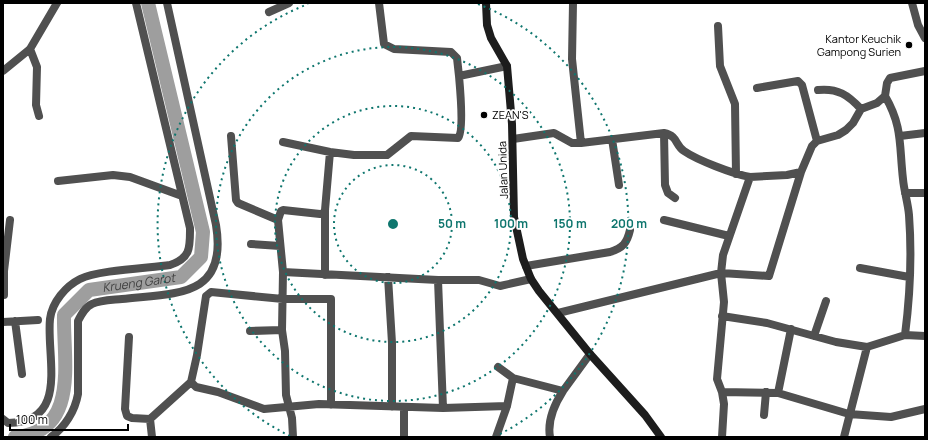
<svg xmlns="http://www.w3.org/2000/svg" width="928" height="440" font-family="Manrope,sans-serif">
	<style>
		.lines { fill: none; stroke-linecap: round; stroke-linejoin: round }
		.river { stroke: #9e9e9e; stroke-width: 14 }
		.street { stroke: #505050; stroke-width: 8 }
		.secondary { stroke: #1d1d1d; stroke-width: 8 }
		.ring { fill: none; stroke: #0f766e; stroke-width: 2; stroke-dasharray: 2 4 }
		.poi-dot { fill: #000; stroke: #fff; stroke-width: 1.5 }
		.labels { text-anchor: middle; stroke-width: 3.5; stroke-linejoin: round; paint-order: stroke }
		.poi-label { font-size: 11px; fill: #000; stroke: #fff; text-anchor: end }
		.street-label { font-size: 11px; fill: #000; stroke: #fff }
		.water-label { font-size: 12px; font-style: italic; fill: #3f3f3f; stroke: #fff }
		.centre { fill: #0f766e; stroke: #fff; stroke-width: 2 }
		.ring-label { font-size: 12px; text-anchor: middle; font-weight: bold; fill: #0f766e; stroke: #fff; stroke-width: 3.5; stroke-linejoin: round; paint-order: stroke }
	</style>
	<rect width="100%" height="100%" fill="#fff"/>
	<g class="lines">
		<path class="river" id="s1" d="M 15,437 C 80,432 63,361 64,315 L 89,290 L 181,277 L 201,257 L 203,232 L 148,3"/>
		<path class="street" d="M 379,3 L 384,44 L 394,49 L 451,52 L 457,58 L 459,76
			M 573,3 L 572,59 L 581,143
			M 912,3 L 918,25 L 925,38
			M 269,12 L 289,3
			M 718,26 L 720,66 L 735,104 L 736,174
			M 30,49 L 37,67 L 36,105 L 39,116
			M 3,71 L 30,49 L 57,3
			M 757,88 L 798,81 L 802,85 L 817,141
			M 818,90 C 838,88 848,95 861,109
			M 885,96 C 903,127 899,145 903,179 C 904,191 908,203 909,215 C 912,255 910,296 905,335
			M 664,133 L 665,185 L 668,193 L 675,198
			M 231,136 L 236,200 L 238,203 L 278,220
			M 900,136 L 925,133
			M 513,139 L 554,133 L 572,143 L 581,143 L 664,133 C 678,136 675,145 684,151 C 697,160 733,174 750,177
			M 612,139 L 619,185
			M 283,142 L 330,152 L 354,155 L 387,155 L 411,136 L 458,138 C 464,132 460,87 459,76 L 507,66
			M 58,181 L 113,175 L 130,177 L 182,196
			M 905,193 L 925,193
			M 664,220 L 729,236
			M 251,244 L 280,246
			M 526,266 L 610,252 C 623,248 627,243 630,230
			M 860,268 L 909,277
			M 283,272 L 438,280 L 479,280 L 500,286 L 531,279
			M 325,275 L 325,210 L 330,152
			M 388,277 L 392,343 L 392,407
			M 438,280 L 443,408
			M 4,295 L 4,271 L 10,220
			M 558,313 L 721,273 L 769,276 L 801,172
			M 722,316 L 767,323 L 836,342 L 867,347 L 905,335 L 925,336
			M 15,321 L 22,374
			M 3,322 L 38,320
			M 250,331 L 282,330
			M 814,336 L 826,301
			M 129,337 L 125,409 L 127,416 L 132,418 L 150,419 L 191,382 L 197,355 L 206,296 L 211,292 L 283,299 L 331,299 L 331,405
			M 498,367 L 513,378
			M 191,382 L 196,387 L 218,392 L 264,409 L 319,404 L 443,408 L 507,406
			M 722,392 L 778,393 L 849,414 L 891,417 L 925,409
			M 778,393 L 791,329
			M 764,415 L 766,392
			M 3,419 L 8,423 C 70,423 46,357 50,319 C 52,302 66,286 80,279 C 97,270 149,268 170,265 C 191,258 190,247 190,228 L 136,3
			M 150,419 L 152,437
			M 51,437 C 65,427 75,411 78,394 L 78,321 C 81,315 85,307 92,304 C 100,300 113,300 122,299 C 176,293 228,298 216,225 L 167,3
			M 293,437 L 292,418 L 286,395 L 285,351 L 282,330 L 283,272 L 278,220 L 281,211 L 283,210 L 320,214 L 323,214 L 325,210
			M 404,437 L 404,407
			M 496,437 L 507,406 L 513,378 L 563,391 L 590,354
			M 550,437 C 547,420 554,405 563,391
			M 722,437 L 724,404 L 722,392 L 717,379 L 724,302 L 721,273 L 723,255 L 750,177 L 787,175 L 801,172 L 812,146 L 817,141 L 838,135 L 846,130 L 853,123 L 861,109 L 877,103 L 885,96 L 887,83 L 890,78 L 925,71
			M 844,437 L 867,347"/>
		<path class="secondary" d="M 486,3 L 487,25 L 491,38 L 507,66 L 512,124 L 514,217 L 523,259 L 531,279 L 539,291 L 590,354 L 645,415 L 661,437"/>
	</g>
	<g class="ring">
		<circle cx="393" cy="224" r="59"/>
		<circle cx="393" cy="224" r="118"/>
		<circle cx="393" cy="224" r="177"/>
		<path d="M290 436A236 236 0 0 1 308 4M478 4A236 236 0 0 1 496 436"/>
	</g>
	<g class="poi-dot">
		<circle cx="909" cy="45" r="4"/>
		<circle cx="484" cy="115" r="4"/>
	</g>
	<g class="labels">
		<g class="poi-label">
			<text x="901" y="43">Kantor Keuchik<tspan x="901" dy="13">Gampong Surien</tspan></text>
			<text x="492" y="119" text-anchor="start">ZEAN'S</text>
		</g>
		<g class="street-label">
			<text transform="translate(503 170) rotate(-92)" y="4">Jalan Unida</text>
		</g>
		<g class="water-label">
			<text dy="4" stroke="none"><textPath href="#s1" startOffset="235">Krueng Garot</textPath></text>
		</g>
	</g>
	<circle cx="393" cy="224" r="6" class="centre"/>
	<g class="ring-label">
		<text x="452" y="228">50 m</text>
		<text x="511" y="228">100 m</text>
		<text x="570" y="228">150 m</text>
		<text x="629" y="228">200 m</text>
	</g>
	<rect width="928" height="440" fill="none" stroke="#000000" stroke-width="8"/>
	<path d="M10 424v6h118v-6" fill="none" stroke="#000000" stroke-width="2"/>
	<text x="16" y="424" font-size="12" fill="#000000" stroke="#ffffff" stroke-width="3" paint-order="stroke">100 m</text>
</svg>
